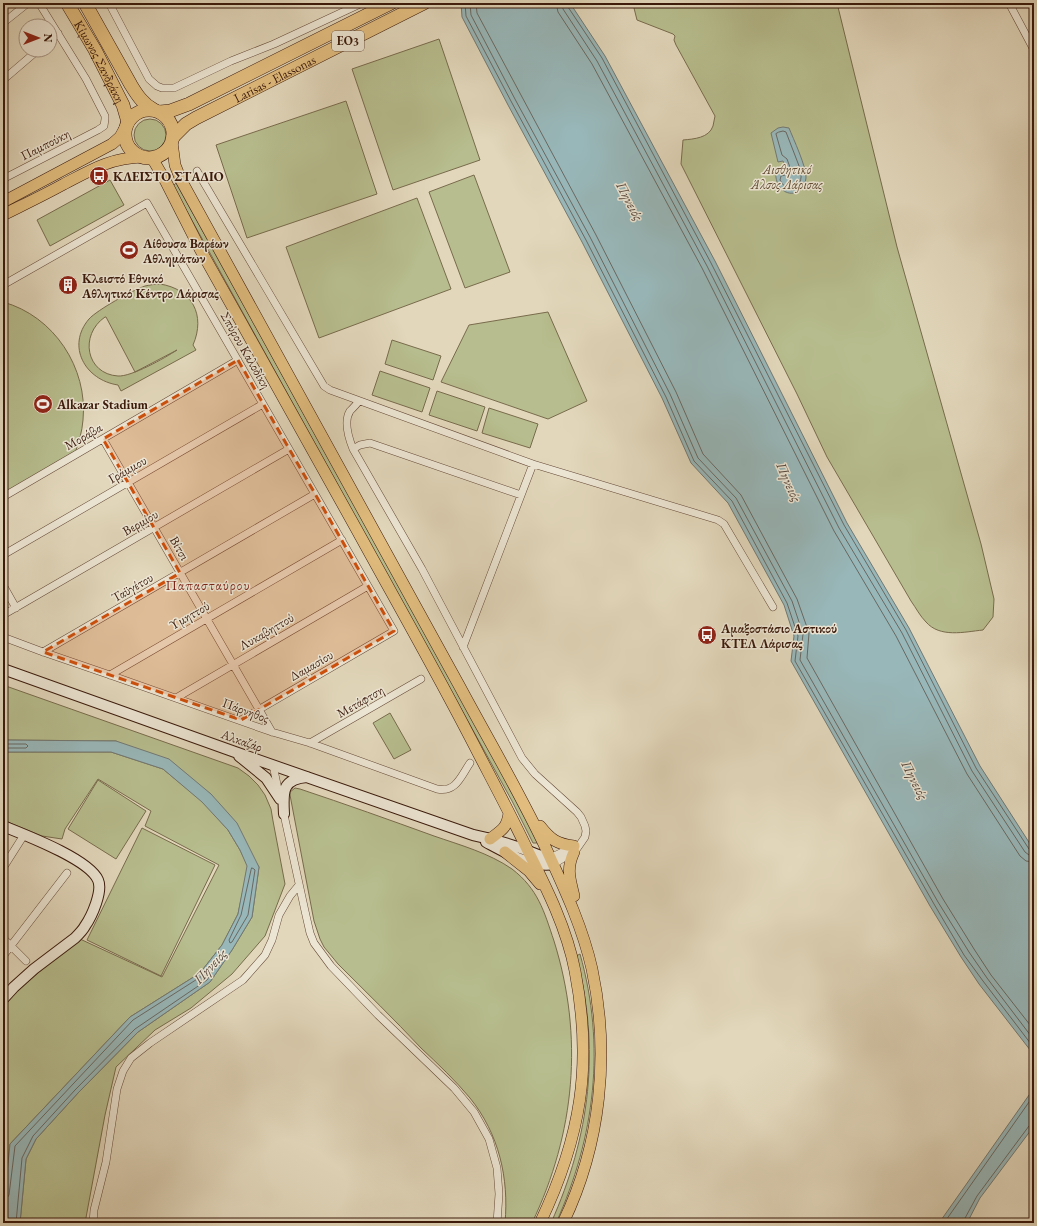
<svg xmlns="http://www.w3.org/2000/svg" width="1037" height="1226" font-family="'EB Garamond',serif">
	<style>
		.green { fill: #b7bd8e; stroke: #786b4c; fill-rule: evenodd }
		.water { fill: #98b7b9; stroke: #727873 }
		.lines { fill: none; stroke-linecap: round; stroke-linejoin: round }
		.shore { stroke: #696862; stroke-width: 1 }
		.street-casing { stroke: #644837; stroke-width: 8 }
		.secondary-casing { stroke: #3a190b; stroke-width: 12 }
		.primary-casing { stroke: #3a190b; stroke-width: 12 }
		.highway-casing { stroke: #3a190b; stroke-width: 14 }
		.street { stroke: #ece5d3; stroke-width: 7 }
		.secondary { stroke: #ece5d3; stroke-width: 10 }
		.primary { stroke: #e1bc7e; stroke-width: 11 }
		.highway { stroke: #e1bc7e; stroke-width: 13 }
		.marked { fill: #ce4f0c; fill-opacity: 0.2; stroke: #ce4f0c; stroke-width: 3; stroke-dasharray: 8 5; stroke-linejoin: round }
		.labels { text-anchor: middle; stroke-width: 3; stroke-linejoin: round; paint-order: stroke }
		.shield { fill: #ece5d3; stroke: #6f5647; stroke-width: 1 }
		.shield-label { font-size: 12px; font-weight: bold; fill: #3a190b }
		.street-label { font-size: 13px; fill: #3a190b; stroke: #ece5d3 }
		.park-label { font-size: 13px; font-style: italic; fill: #604a32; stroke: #ece5d3 }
		.poi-label { font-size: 13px; font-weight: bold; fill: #3a190b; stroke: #ece5d3; text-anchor: start }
		.water-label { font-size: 14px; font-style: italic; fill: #56483f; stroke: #ece5d3 }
		.neighbourhood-label { font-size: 14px; letter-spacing: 1px; fill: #7a1f14; stroke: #ece5d3 }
	</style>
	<rect width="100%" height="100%" fill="#e2d7bb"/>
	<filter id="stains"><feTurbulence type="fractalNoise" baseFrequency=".005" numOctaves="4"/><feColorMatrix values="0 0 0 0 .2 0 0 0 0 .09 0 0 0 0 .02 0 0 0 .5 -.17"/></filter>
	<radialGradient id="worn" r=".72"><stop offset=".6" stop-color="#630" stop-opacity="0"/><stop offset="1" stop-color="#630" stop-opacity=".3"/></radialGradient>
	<path class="green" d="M 636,3 L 837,3 L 897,247 L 981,544 L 994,599 L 993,617 L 983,630 C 964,632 940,638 926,622 C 920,616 916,608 911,601 L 827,457 L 797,394 L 681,164 L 683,140 C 694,139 709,138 713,126 C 714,123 714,119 715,116 L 676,45 L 674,40 L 675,36 L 673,34 L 637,20 L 634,8 Z
		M 439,39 L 480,160 L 393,190 L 352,69 Z
		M 346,101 L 377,194 L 247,238 L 216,145 Z
		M134 135a16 16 0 1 1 32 0a16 16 0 1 1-32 0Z
		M 474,175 L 510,272 L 465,288 L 429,192 Z
		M 110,180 L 124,205 L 50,246 L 37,220 Z
		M 176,183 L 517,799 L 538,843 L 533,843 L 512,801 L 173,186 Z
		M 417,198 L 451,289 L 319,338 L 286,247 Z
		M 160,284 C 192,289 206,315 193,345 L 196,350 L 121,391 L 118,385 C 85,380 66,346 89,319 C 97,310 133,290 145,286 C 150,285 155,284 160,284 ZM 105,317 L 106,317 L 135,372 L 177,350 C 165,358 131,377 118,376 C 86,374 79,335 105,317 Z
		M 3,302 C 54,316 88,368 83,420 C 82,432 79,442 75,453 L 3,495 Z
		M 548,312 L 587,401 L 548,419 L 441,382 L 469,325 Z
		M 392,340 L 441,356 L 433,380 L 385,364 Z
		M 380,371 L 430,388 L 422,412 L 372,395 Z
		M 437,391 L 485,407 L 477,431 L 429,415 Z
		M 489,408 L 538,424 L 530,448 L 482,433 Z
		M 3,685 L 221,762 L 238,768 L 249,776 L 258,785 L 265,795 L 271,809 L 273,821 L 285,884 L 265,936 L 232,974 L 191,1008 L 155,1030 L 116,1067 L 105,1115 L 85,1223 L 20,1223 L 26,1159 L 36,1139 L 78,1093 L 138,1032 L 210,982 L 232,950 L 252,917 L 259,867 L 211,794 L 116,741 L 3,740 Z
		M 390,713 L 411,750 L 394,759 L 373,723 Z
		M 3,752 L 111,752 L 163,769 L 203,802 L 228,830 L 240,850 L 248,866 L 238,914 L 222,945 L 200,973 L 130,1017 L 10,1144 L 3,1213 L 3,1004 L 24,984 L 80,939 L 162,977 L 219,865 L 145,826 L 151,811 L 98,779 L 65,829 L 62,839 L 42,836 L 3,820 Z
		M 98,780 L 146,811 L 116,859 L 68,829 Z
		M 295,788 L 300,789 C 345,804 390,820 434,836 C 460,845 489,853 512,869 C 538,889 544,911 554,941 C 584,1037 575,1133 532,1223 L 505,1223 C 509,1178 499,1134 470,1098 C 455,1080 438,1064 421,1048 C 394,1019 366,992 338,964 L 324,947 L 320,939 L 314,921 L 290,795 L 290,792 Z
		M 142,828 L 215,865 L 161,976 L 87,940 Z
		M 580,954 C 606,1046 595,1137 556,1223 L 551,1223 C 590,1136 601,1048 576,956 Z"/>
	<path class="water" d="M 461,3 L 570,3 L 605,56 L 715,261 L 847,523 L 909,628 L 980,766 L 1034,850 L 1034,1055 L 979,984 L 961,957 L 930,906 L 791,661 L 794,636 L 784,605 L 728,503 L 691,463 L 662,398 L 582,242 L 508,105 L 462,17 Z
		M 783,127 L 789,128 C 793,138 807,168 806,178 C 803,202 772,197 776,168 L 779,167 L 782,172 L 787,170 L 783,161 L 778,162 L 771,133 L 778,128 Z
		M 3,740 L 116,741 L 169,759 L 211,794 L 237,823 L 259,867 L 252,917 L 232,950 L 210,982 L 138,1032 L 78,1093 L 36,1139 L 26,1159 L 20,1223 L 3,1223 L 3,1213 L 10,1144 L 130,1017 L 200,973 L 222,945 L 238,914 L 247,866 L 240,850 L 228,830 L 202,802 L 163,769 L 111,752 L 3,752 Z
		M 1034,1088 L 1034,1126 L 980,1198 L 967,1223 L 939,1223 Z"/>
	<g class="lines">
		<path class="shore" d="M 465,3 L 466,16 L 512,103 L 586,240 L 666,397 L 694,461 L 732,501 L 787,603 L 798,636 L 795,661 L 934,904 L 964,955 L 983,981 L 1034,1048
			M 470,3 L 471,15 L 516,101 L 590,237 L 670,394 L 698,458 L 736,498 L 792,601 L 803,634 L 800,660 L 938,902 L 969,952 L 987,978 L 1034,1040
			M 476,3 L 477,13 L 596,235 L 676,392 L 703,454 L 741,495 L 797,599 L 809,633 L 807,658 L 943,899 L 974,949 L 991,975 L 1034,1030
			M 556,3 L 558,12 L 592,64 L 702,268 L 834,531 L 896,636 L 967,774 L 1020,856 L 1026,861 L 1034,862
			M 562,3 L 563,9 L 597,61 L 707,266 L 839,528 L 902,633 L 972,771 L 1025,852 L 1029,855 L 1034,856
			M 567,3 L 568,7 L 602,58 L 711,263 L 844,525 L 906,630 L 976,768 L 1029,849 L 1034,851
			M 779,132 L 783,131 L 786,132 L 801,171 C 803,188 790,198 780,180 L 781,176 L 789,174 L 791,170 L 787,159 L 782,155 L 776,134 Z
			M 3,744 L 26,744 L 28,746 L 26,748 L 3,748
			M 252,868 L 254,869 L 255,870 L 248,915 L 232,942 L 230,943 L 229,940 L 241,915 L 251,870 Z
			M 3,1199 L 7,1198 L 9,1195 L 15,1146 L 133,1020 L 202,976 L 218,956 L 221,956 L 221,959 L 207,980 L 135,1029 L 75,1090 L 33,1136 L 22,1158 L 16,1223
			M 944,1223 L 1034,1095
			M 964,1223 L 964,1220 L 977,1196 L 1029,1126 L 1034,1124"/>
		<defs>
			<path id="street" d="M 109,3 L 149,79 L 157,86 L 162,88 L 174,88 L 231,61 L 274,44 L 362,3
				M 1009,3 L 1034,50
				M 3,23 L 28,3
				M 50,40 L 58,33
				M 3,80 L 38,50
				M 197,171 L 324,386 L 330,390 L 533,464 L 718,520 L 724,524 L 773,607
				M 3,179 L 98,130 L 104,126 L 105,119 L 105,116 L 86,79 L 39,3
				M 3,285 L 147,203 L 394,631 L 241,720
				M 359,401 C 356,405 353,408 350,411 C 343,422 349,439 353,449 L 422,569 L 522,758 L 535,774 L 577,812 L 581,817 L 585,826 L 586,831 L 585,837 L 576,850 L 554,864
				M 103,439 L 272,732
				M 353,449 L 360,445 L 370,443 L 521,495
				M 3,497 L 238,360
				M 3,555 L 263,404
				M 3,585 L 16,608
				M 3,615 L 289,449
				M 3,637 L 43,652 L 110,675 L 272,732 L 310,743 L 437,789 C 456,793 461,776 470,763
				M 463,647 L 533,464
				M 43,652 L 315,494
				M 110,675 L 342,540
				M 176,698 L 368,586
				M 310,743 L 421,679
				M 273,765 L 279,794
				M 283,810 L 305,911 L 310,933 L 314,943 L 331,966 L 378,1015 L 454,1088 L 474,1112 L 489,1139 L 497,1168 L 499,1194 L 497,1223
				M 550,858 L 575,846
				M 3,868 L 24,835
				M 3,938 L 26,961
				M 3,956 L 67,873
				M 93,1223 L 94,1210 L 106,1162 L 117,1089 L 123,1071 L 131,1058 L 150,1043 L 243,980 L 265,955 L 272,940 L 279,915 L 290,896 L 299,885"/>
			<path id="secondary" d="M 3,669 L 235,752 L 473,835 C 488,838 503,842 517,847 C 528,850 539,857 550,858
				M 239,756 L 266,778 L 280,799
				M 284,814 C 283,793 281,779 307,777
				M 3,826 C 25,835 89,859 98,880 C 103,891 92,916 85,926 C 83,930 79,934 75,938 L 34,969 L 14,987 L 3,999
				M 486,842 C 503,851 533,869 554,864"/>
			<path id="primary" d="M 172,142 L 175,165 L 181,180 C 273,349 368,517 460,687 C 490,743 523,798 549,855 C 566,892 583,929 592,969 C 610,1054 601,1144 563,1223
				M 152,158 L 166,182 L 200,249 C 253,343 305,437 358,532 C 397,603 437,673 474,745 C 492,780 511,815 528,851 C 547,889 567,929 575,971 C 593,1065 581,1137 540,1223
				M 3,202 L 112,144 L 120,137 L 126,126
				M 3,215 C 23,205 44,195 64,184 C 91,170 110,158 142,157
				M 540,826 C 551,840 557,844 574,846
				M 490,839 C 502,830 507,828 509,813
				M 505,852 L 529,871 L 540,884
				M 574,896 C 570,879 566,869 574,852"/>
			<g id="highway">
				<path id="s1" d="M 67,3 L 95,50 L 123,105 L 128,122"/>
				<path d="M 85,3 L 131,85 C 137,95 143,104 154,110"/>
				<circle cx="149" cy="134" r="24"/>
				<path d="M 160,112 L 170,111 L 189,104 L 391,3"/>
				<path id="s2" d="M 173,137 L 186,124 L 196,118 L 424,3"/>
			</g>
		</defs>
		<use href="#street" class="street-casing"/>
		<use href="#secondary" class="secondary-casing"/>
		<use href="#primary" class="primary-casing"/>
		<use href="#highway" class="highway-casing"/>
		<use href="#street" class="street"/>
		<use href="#secondary" class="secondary"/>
		<use href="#primary" class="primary"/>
		<use href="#highway" class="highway"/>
	</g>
	<path class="marked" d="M 238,360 L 394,631 L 241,720 L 43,652 L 180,573 L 103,439 Z"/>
	<defs>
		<symbol id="bus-disc" viewBox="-11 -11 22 22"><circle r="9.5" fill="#8f2418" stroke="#ece5d3"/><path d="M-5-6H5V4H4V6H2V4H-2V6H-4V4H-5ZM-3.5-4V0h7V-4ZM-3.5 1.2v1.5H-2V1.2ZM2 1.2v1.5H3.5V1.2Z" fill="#fff"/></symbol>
		<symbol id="stadium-disc" viewBox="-11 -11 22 22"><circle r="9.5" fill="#8f2418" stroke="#ece5d3"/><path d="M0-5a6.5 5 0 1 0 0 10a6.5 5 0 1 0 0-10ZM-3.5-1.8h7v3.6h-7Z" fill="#fff"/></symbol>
		<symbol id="building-disc" viewBox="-11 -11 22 22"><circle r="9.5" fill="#8f2418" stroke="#ece5d3"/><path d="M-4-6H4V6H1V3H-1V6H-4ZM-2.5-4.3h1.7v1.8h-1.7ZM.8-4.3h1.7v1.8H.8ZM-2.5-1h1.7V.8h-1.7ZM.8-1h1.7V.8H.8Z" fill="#fff"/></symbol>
	</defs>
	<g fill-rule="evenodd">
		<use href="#bus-disc" x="88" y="165" width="22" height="22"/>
		<use href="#stadium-disc" x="118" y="239" width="22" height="22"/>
		<use href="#building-disc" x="57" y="274" width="22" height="22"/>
		<use href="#stadium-disc" x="32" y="393" width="22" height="22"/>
		<use href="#bus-disc" x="696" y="624" width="22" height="22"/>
	</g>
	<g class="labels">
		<rect class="shield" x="332" y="31" width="32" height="20" rx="3"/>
		<g class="shield-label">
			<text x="348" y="45">ΕΟ3</text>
		</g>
		<g class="street-label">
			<text dy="5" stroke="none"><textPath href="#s1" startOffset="67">Κίμωνος Σανδράκη</textPath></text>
			<text dy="5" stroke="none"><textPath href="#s2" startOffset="118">Larisas - Elassonas</textPath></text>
			<text transform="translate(45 144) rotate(-27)" y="5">Παμπούκη</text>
			<text transform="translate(246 350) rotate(60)" y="5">Σπύρου Καλοδίκη</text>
			<text transform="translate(83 436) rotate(-30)" y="5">Μοράβα</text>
			<text transform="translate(127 469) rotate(-30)" y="5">Γράμμου</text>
			<text transform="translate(140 522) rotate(-30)" y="5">Βερμίου</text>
			<text transform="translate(180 548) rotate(60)" y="5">Βίτσι</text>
			<text transform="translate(132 587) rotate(-30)" y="5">Ταϋγέτου</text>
			<text transform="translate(189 615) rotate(-30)" y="5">Υμηττού</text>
			<text transform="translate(266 631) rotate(-30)" y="5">Λυκαβηττού</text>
			<text transform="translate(311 665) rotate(-30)" y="5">Δαμασίου</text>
			<text transform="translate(360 701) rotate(-30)" y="5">Μετάφτση</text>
			<text transform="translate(246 710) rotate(20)" y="5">Πάρνηθος</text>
			<text transform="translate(242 740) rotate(19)" y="5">Αλκαζάρ</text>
		</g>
		<g class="park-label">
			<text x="787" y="174">Αισθητικό<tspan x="787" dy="15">Άλσος Λάρισας</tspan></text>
		</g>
		<g class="poi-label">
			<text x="113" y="181">ΚΛΕΙΣΤΟ ΣΤΑΔΙΟ</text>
			<text x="143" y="248">Αίθουσα Βαρέων<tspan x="143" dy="15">Αθλημάτων</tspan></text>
			<text x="82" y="283">Κλειστό Εθνικό<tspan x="82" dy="15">Αθλητικό Κέντρο Λάρισας</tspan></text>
			<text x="57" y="409">Alkazar Stadium</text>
			<text x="721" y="633">Αμαξοστάσιο Αστικού<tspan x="721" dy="15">ΚΤΕΛ Λάρισας</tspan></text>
		</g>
		<g class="water-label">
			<text transform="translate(630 201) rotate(62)" y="5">Πηνειός</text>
			<text transform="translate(789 482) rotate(66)" y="5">Πηνειός</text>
			<text transform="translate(915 780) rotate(63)" y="5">Πηνειός</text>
			<text transform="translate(210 966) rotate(-47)" y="5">Πηνειός</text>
		</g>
		<g class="neighbourhood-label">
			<text x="208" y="590">Παπασταύρου</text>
		</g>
	</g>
	<rect width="1037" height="1226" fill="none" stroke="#e2d7bb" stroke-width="16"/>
	<rect x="4" y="4" width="1029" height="1218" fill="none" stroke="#3a190b" stroke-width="2"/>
	<rect x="8" y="8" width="1021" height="1210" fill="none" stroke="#3a190b"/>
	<g transform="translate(38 38) rotate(90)"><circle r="19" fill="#ece5d3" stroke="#a59383"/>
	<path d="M0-3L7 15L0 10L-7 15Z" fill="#8f2418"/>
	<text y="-6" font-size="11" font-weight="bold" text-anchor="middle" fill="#3a190b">N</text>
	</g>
	<rect width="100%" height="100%" filter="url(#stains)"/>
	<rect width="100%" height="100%" fill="url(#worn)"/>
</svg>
